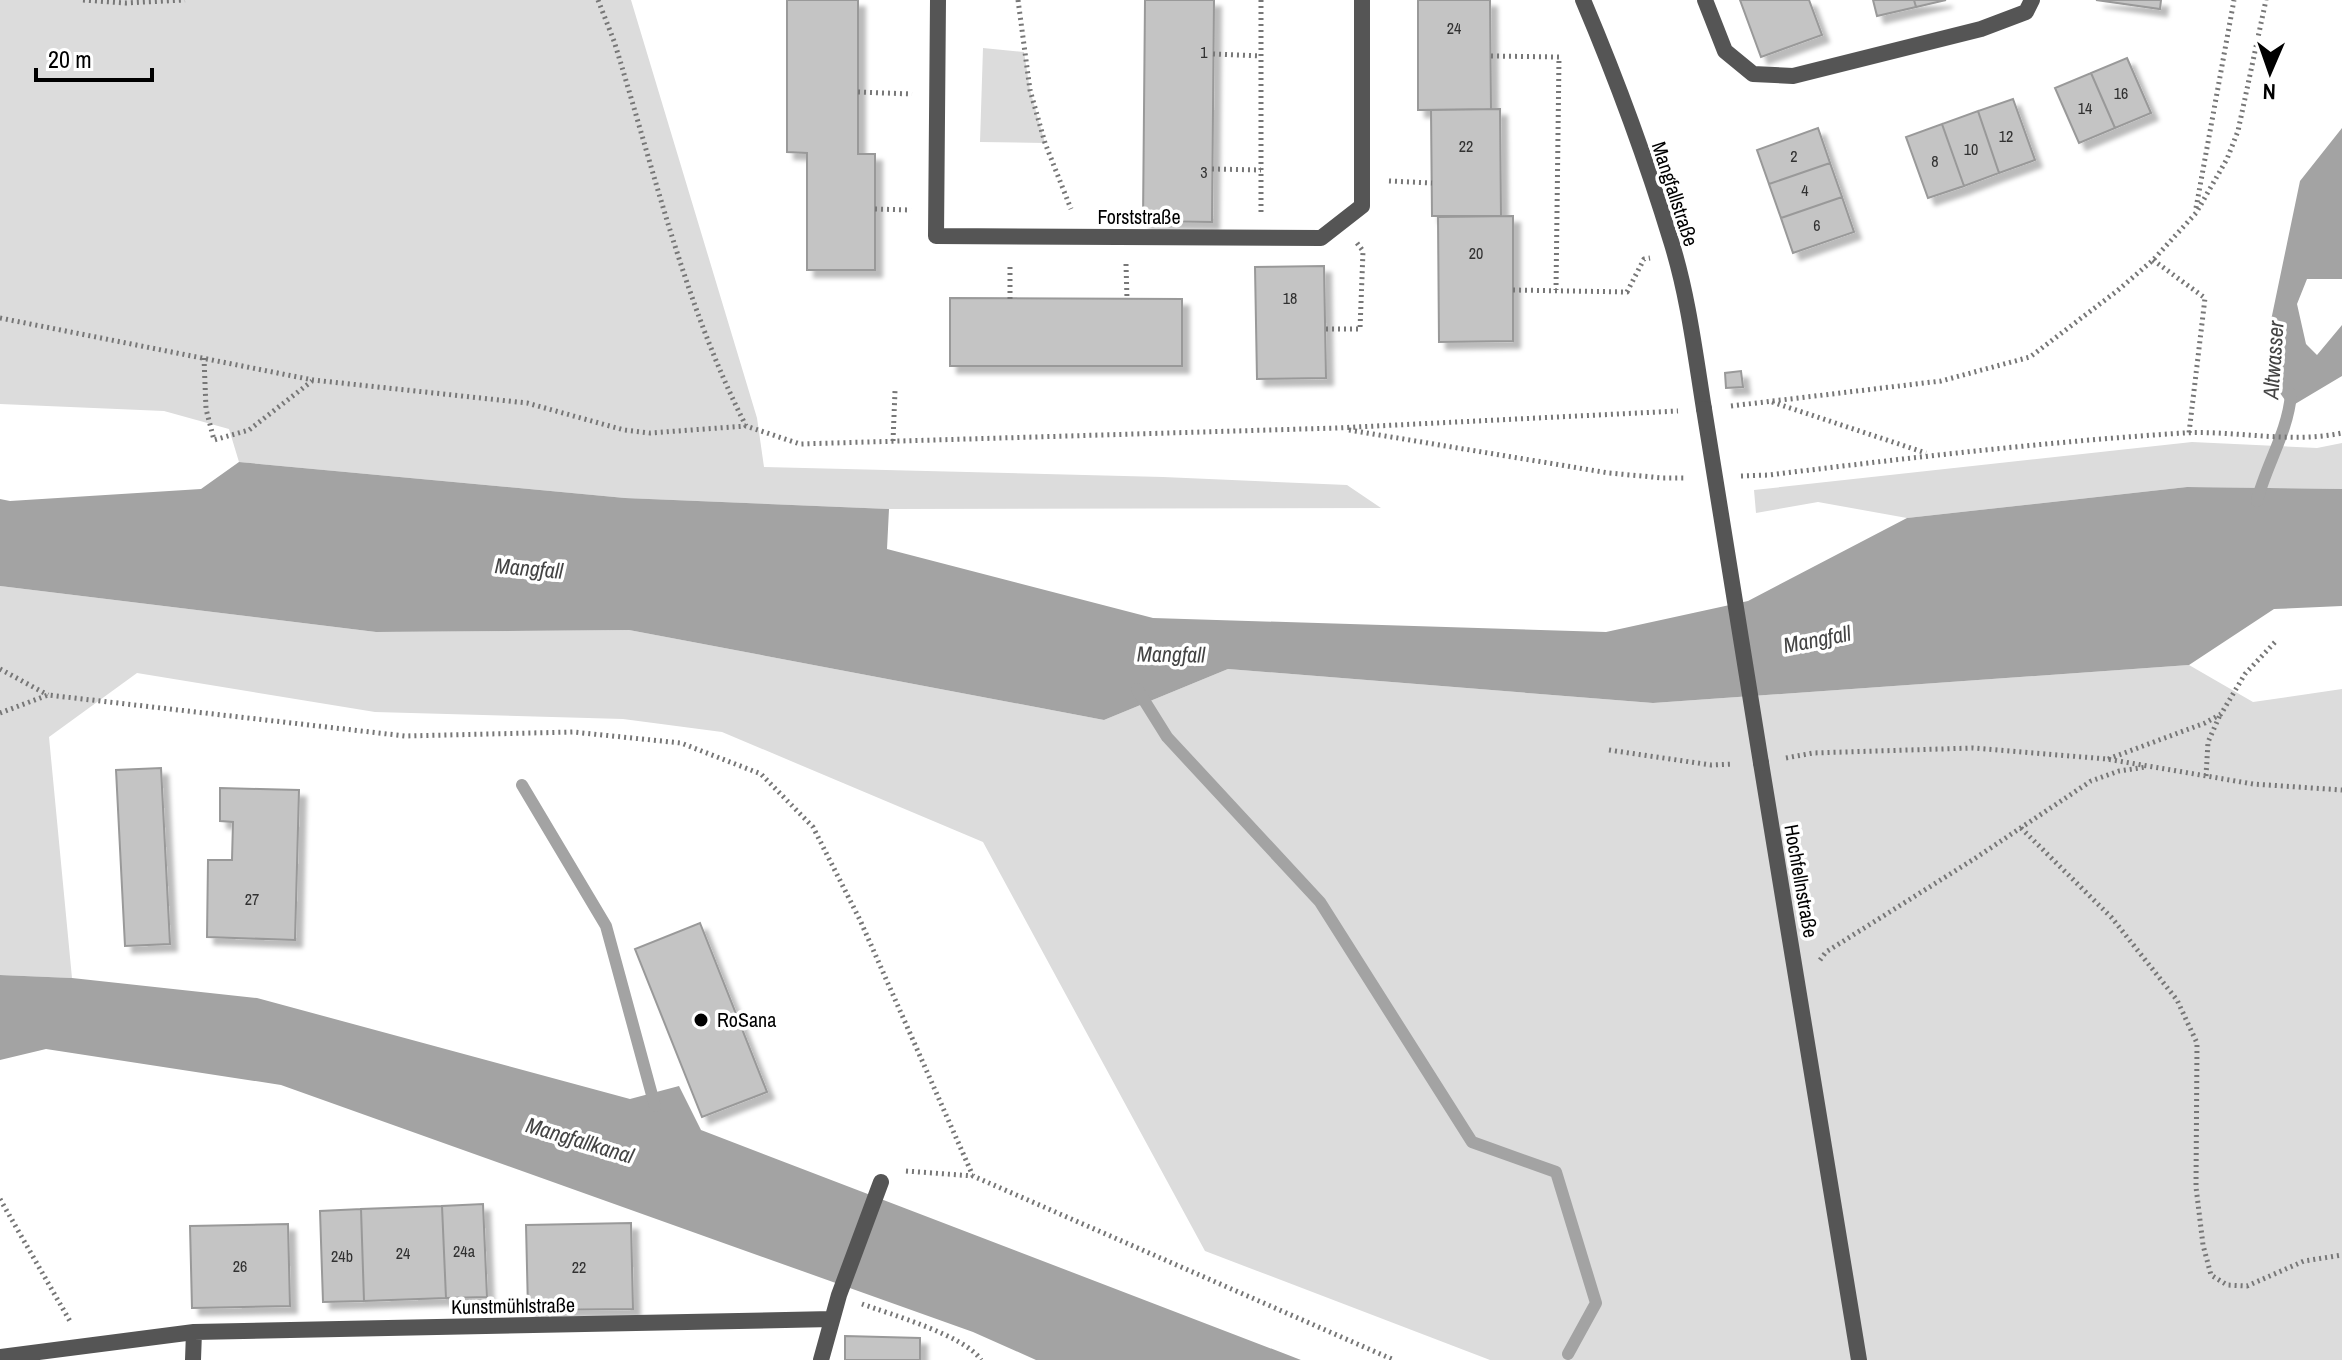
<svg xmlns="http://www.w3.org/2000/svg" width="2342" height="1360" font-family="'Archivo Narrow',sans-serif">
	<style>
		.green { fill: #dcdcdc }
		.water { fill: #a3a3a3 }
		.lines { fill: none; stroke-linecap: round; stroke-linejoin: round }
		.stream { stroke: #a3a3a3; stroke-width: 12 }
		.building { fill: #c4c4c4; stroke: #999; stroke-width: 2; filter: url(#shadow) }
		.path { stroke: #777; stroke-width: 5; stroke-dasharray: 2 4; stroke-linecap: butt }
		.street { stroke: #555; stroke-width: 16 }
		.street-bridge { stroke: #555; stroke-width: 16 }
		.poi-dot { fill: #000; stroke: #fff; stroke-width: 3 }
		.labels { text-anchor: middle; stroke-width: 7; stroke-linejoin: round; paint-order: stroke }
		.number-label { font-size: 16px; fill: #313131 }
		.street-label { font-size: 20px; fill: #000; stroke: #fff }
		.poi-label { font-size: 20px; fill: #000; stroke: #fff; text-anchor: start }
		.water-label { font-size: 22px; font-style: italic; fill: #444; stroke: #fff }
	</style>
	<defs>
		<filter id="shadow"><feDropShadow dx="7" dy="7" stdDeviation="2" flood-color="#0004"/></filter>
	</defs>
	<rect width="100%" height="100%" fill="#fff"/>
	<path class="green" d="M 0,0 L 631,0 L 757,418 L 764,467 L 1163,477 L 1347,485 L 1381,508 L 889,509 L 625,498 L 239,462 L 229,429 L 164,411 L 0,404 Z
		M 983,48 L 1024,52 L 1030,90 L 1045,143 L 980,142 Z
		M 2192,442 L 2317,448 L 2342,443 L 2342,489 L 2187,487 L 1907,518 L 1818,502 L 1756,513 L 1754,490 Z
		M 0,586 L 376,632 L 629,630 L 1104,720 L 1228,669 L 1653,703 L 2189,665 L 2253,702 L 2342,689 L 2342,1360 L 1490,1360 L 1205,1251 L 983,842 L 722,732 L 623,719 L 375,712 L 137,673 L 49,737 L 72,978 L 0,975 Z"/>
	<path class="water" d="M 2342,128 L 2342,279 L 2307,279 L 2297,304 L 2306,344 L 2317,355 L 2342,325 L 2342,376 L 2290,407 L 2270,379 L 2269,330 L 2300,181 Z
		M 239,462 L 625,498 L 889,509 L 887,549 L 1153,618 L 1606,632 L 1748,601 L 1907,518 L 2187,487 L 2342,489 L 2342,606 L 2274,609 L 2189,665 L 1653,703 L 1228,669 L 1104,720 L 629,630 L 376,632 L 0,586 L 0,499 L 10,501 L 201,489 Z
		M 0,975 L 72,978 L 257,998 L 630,1099 L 679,1086 L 701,1130 L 1301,1360 L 1036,1360 L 973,1332 L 281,1085 L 46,1049 L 0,1060 Z"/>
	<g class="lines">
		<path class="stream" d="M 2257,501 C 2266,465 2288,432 2291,394
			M 1137,689 L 1167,737 L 1320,902 L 1472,1142 L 1556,1172 L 1596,1303 L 1568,1354
			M 522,785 L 606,926 L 655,1106"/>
	</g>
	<path class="building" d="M 787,0 L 858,0 L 858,154 L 875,154 L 875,270 L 807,270 L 807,153 L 787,152 Z
		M 1145,0 L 1214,0 L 1212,222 L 1143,221 Z
		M 1418,0 L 1490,0 L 1491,109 L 1418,110 Z
		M 1740,0 L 1809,0 L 1822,35 L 1761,57 Z
		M 1873,0 L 1914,0 L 1916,7 L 1877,16 Z
		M 1914,0 L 1946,0 L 1916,7 Z
		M 2096,0 L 2161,0 L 2160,9 Z
		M 2127,58 L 2151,113 L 2115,128 L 2091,73 Z
		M 2091,73 L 2115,128 L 2079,143 L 2055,88 Z
		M 2013,99 L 2035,160 L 1999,173 L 1978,111 Z
		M 1500,109 L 1501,216 L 1432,216 L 1431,110 Z
		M 1978,111 L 1999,173 L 1964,186 L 1942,124 Z
		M 1942,124 L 1964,186 L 1928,198 L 1906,137 Z
		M 1818,128 L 1830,163 L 1769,184 L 1757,150 Z
		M 1830,163 L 1842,197 L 1781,218 L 1769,184 Z
		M 1842,197 L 1854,232 L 1793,253 L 1781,218 Z
		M 1513,216 L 1513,341 L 1439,342 L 1438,217 Z
		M 1324,266 L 1326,378 L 1257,379 L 1255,267 Z
		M 950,298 L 1182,299 L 1182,366 L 950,366 Z
		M 1741,371 L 1743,387 L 1726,388 L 1725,373 Z
		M 161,768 L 170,944 L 125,946 L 116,770 Z
		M 220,788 L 299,790 L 295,940 L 207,937 L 208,860 L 232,860 L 233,822 L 220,821 Z
		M 700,923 L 767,1092 L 702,1117 L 635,949 Z
		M 483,1204 L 487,1297 L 446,1298 L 442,1206 Z
		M 442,1206 L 446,1298 L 364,1301 L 361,1209 Z
		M 361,1209 L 364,1301 L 323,1302 L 320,1211 Z
		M 631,1223 L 633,1309 L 528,1310 L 526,1225 Z
		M 288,1224 L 290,1306 L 192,1308 L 190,1226 Z
		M 845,1336 L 920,1338 L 920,1360 L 845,1360 Z"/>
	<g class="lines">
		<path class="path" d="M 83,0 L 125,3 L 185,0
			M 598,0 L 614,41 C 654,170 685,306 746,426 L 800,444 L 1336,428 L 1678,411
			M 1018,0 L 1030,90 L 1045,143 L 1071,209
			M 1213,54 L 1261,56
			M 1491,56 L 1559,57 L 1556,290
			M 858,92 L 912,94
			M 1212,169 L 1261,170
			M 1389,181 L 1432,183
			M 2196,208 L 2234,0
			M 875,209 L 911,210
			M 1261,212 L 1261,0
			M 2153,260 L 2205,298 L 2189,433
			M 1126,264 L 1127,299
			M 1513,290 L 1627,292 L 1644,259 L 1650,258
			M 1010,299 L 1010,264
			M 0,318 L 313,380 L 527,403 L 624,430 L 650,433 L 746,426
			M 1326,329 L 1360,329 L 1363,251 L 1357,243
			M 204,358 L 206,409 L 214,440 L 249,430 L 312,381
			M 1772,402 L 1926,453
			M 1731,406 L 1941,381 L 2030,357 L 2117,291 L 2153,260 L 2196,213 L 2227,159 L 2238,131 L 2266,0
			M 1349,430 L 1609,473 L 1663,478 L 1687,478
			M 893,441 L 895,391
			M 1741,476 L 1769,475 C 1907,458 2044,442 2183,433 C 2236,430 2289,444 2342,433
			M 0,669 L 48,695
			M 0,713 L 48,695 L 405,736 L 573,732 L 681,743 L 761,774 L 813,827 L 860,920 L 973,1176 L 1394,1360
			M 1609,750 L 1711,765 L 1733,764
			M 1786,758 L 1813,753 L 1973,748 L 2107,759 L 2253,784 L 2342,790
			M 2108,759 L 2205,723 L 2221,714 L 2245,674 L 2277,640
			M 2206,776 L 2208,742 L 2220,715
			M 2021,828 L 2112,918 L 2177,1000 L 2197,1043 L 2196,1187 L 2203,1245 L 2211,1275 L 2227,1285 L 2247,1286 L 2304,1261 L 2342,1255
			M 1820,960 L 1826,952 L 1974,859 L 2091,781 L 2119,771 L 2146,767
			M 906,1171 L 973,1176
			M 0,1199 L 71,1323
			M 862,1304 C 890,1314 966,1336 981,1360"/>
		<path class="street" d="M 938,0 L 936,236 L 1321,238 L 1362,206 L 1362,0
			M 1583,0 C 1616,78 1646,159 1671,241 C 1688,295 1695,353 1704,409
			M 1705,0 L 1725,51 L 1753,74 L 1793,76 L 1981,29 L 2026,12 L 2032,0
			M 1761,763 L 1859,1360
			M 194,1332 L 832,1319
			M 0,1357 L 194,1332 L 193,1360
			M 821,1360 L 839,1295 L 881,1182"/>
		<path class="street-bridge" d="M 1704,409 L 1761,763"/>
	</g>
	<circle class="poi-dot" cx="701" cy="1020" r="8"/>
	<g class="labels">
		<g class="number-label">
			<text x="1454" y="34">24</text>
			<text x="1204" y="58">1</text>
			<text x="2121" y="99">16</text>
			<text x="2085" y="114">14</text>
			<text x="2006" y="142">12</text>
			<text x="1466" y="152">22</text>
			<text x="1971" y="155">10</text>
			<text x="1794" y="162">2</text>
			<text x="1935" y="167">8</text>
			<text x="1204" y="178">3</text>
			<text x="1805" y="196">4</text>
			<text x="1817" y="231">6</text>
			<text x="1476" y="259">20</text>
			<text x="1290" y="304">18</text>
			<text x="252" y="905">27</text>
			<text x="464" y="1257">24a</text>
			<text x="403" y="1259">24</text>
			<text x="342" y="1262">24b</text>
			<text x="240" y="1272">26</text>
			<text x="579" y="1273">22</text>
		</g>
		<g class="street-label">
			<text transform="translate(1675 194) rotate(72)" y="7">Mangfallstraße</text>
			<text x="1139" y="224">Forststraße</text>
			<text transform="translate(1801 881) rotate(80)" y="7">Hochfellnstraße</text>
			<text transform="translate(513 1306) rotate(-1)" y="7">Kunstmühlstraße</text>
		</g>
		<g class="poi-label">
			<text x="717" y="1027">RoSana</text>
		</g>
		<g class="water-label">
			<text transform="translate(2273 360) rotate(-86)" y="8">Altwasser</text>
			<text transform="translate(529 568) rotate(5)" y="8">Mangfall</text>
			<text transform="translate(1817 639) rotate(-11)" y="8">Mangfall</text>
			<text transform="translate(1171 654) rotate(1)" y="8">Mangfall</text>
			<text transform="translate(580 1140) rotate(17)" y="8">Mangfallkanal</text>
		</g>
	</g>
	<g transform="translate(2270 72) rotate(182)" stroke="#ffffff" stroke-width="6" paint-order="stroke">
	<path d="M0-6L14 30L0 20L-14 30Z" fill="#000000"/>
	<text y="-12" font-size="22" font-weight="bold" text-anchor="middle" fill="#000000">N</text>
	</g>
	<path d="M36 68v12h116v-12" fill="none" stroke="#000000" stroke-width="4"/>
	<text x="48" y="68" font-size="24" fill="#000000" stroke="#ffffff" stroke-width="6" paint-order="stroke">20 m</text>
</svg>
